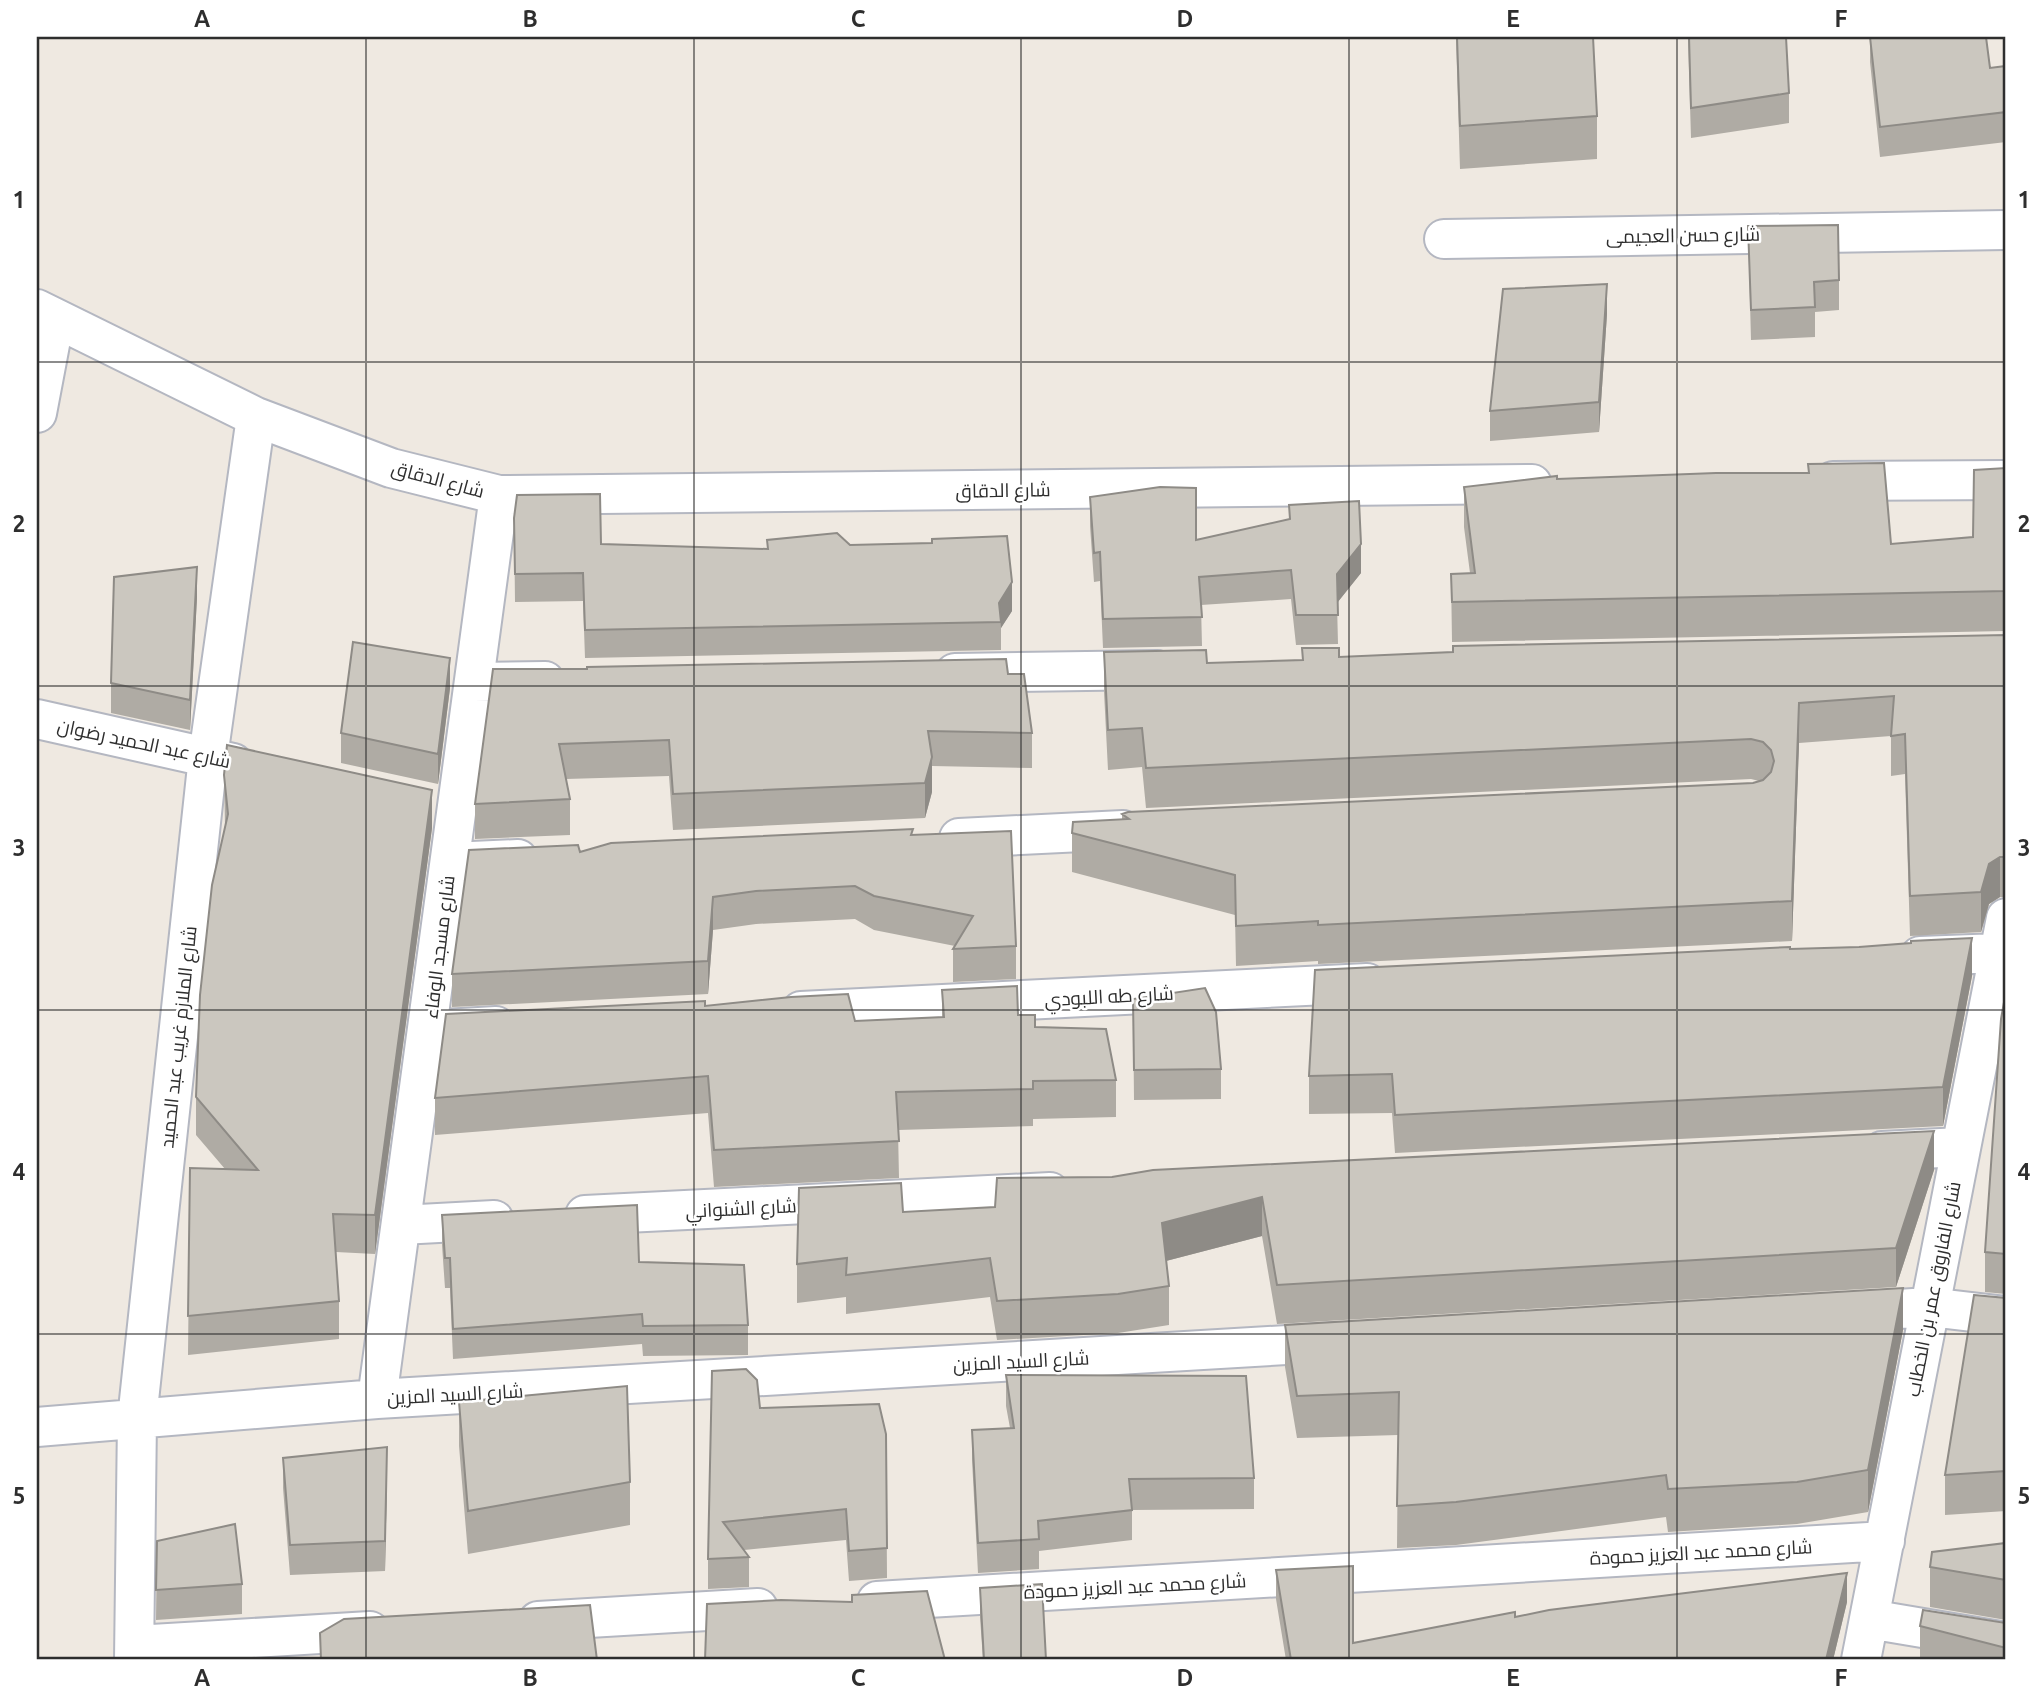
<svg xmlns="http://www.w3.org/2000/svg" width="2043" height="1697" font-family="Ubuntu,Cairo,sans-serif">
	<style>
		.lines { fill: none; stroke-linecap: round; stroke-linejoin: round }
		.minor-casing { stroke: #b4b7c1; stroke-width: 42 }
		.minor { stroke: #fff; stroke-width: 38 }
		.wall { fill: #afaba4 }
		.shaded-wall { fill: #8e8b86 }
		.building { fill: #cbc7bf; stroke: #8e8b86; stroke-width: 2 }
		.grid { fill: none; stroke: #2e2e2e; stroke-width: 2; stroke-opacity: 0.55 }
		.labels { text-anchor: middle; stroke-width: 5; stroke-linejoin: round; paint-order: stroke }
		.street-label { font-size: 19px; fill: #2e2e2e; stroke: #fff }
		.neatline { fill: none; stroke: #2e2e2e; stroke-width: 2.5 }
		.grid-label { font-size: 23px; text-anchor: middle; font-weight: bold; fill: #2e2e2e }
	</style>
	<rect width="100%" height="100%" fill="#efe9e1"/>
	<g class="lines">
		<defs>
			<path id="minor" d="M 1444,239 L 2006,230
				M 37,309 L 256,417 L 391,468 L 499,495 L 1532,484
				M 37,413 L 55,318
				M 1833,481 L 2006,480
				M 955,673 L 1157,670
				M 474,682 L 545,681
				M 37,719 L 233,763
				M 959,838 L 1123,830
				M 450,862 L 518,859
				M 1920,956 L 2000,953
				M 801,1011 L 1367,983
				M 428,1030 L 496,1026
				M 1882,1151 L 1961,1147
				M 585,1215 L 1050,1192
				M 401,1225 L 494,1220
				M 1852,1312 L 1929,1307 L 2006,1316
				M 377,1399 L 499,495
				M 37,1427 L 377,1399 L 1337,1342
				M 877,1601 L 1885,1541
				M 1869,1619 L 2006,1642
				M 538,1621 L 758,1608
				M 135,1645 L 370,1631
				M 134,1660 L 137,1419 L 208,757 L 256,417
				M 1861,1660 L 2006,918"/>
		</defs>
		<use href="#minor" class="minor-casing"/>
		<use href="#minor" class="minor"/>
	</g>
	<path class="wall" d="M 1456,37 L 1593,37 L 1597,116 L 1597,159 L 1460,169 Z
		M 1688,37 L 1786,37 L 1789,93 L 1789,123 L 1691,138 Z
		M 1870,37 L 1990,68 L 2006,66 L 2006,142 L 1880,157 L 1870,62 Z
		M 1748,226 L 1839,280 L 1839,310 L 1815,312 L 1815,337 L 1751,340 Z
		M 1607,314 L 1599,432 L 1490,441 L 1490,411 Z
		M 1808,464 L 1891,544 L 1973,537 L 2006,468 L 2006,631 L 1452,642 L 1451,574 L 1470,573 L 1464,527 L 1464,487 L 1557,479 L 1808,473 Z
		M 1090,497 L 1196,540 L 1289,519 L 1289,505 L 1361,573 L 1337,603 L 1338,644 L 1296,645 L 1291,599 L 1201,605 L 1202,646 L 1103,648 L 1100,581 L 1094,582 L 1090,526 Z
		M 514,518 L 601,544 L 767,549 L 850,545 L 1012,611 L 1001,628 L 1001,650 L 585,658 L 583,601 L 515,602 Z
		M 197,597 L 190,730 L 111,713 L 111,683 Z
		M 2006,635 L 2006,897 L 2000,897 L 1989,904 L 1981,932 L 1910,936 L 1905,774 L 1891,776 L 1891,736 L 1799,743 L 1792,941 L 1318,964 L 1318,961 L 1236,966 L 1235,915 L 1072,872 L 1072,833 L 1122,820 L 1122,814 L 1753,783 L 1759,781 L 1751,779 L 1146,808 L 1142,767 L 1108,770 L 1104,692 L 1104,652 L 1207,663 L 1302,660 L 1302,648 L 1339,657 Z
		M 493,669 L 1008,674 L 1032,733 L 1032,768 L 932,766 L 932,792 L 925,818 L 673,830 L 669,776 L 566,779 L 570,799 L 570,835 L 475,839 L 475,804 Z
		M 450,688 L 438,784 L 341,763 L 341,733 Z
		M 224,775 L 432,828 L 375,1254 L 336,1252 L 339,1301 L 339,1339 L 188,1355 L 190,1168 L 225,1169 L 196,1135 L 196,1097 L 225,826 Z
		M 913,835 L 1016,946 L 1016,979 L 953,982 L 953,949 L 955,946 L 874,930 L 855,919 L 756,924 L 713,930 L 708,994 L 452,1007 L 452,974 L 580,852 Z
		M 1790,949 L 1972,976 L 1943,1126 L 1395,1153 L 1392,1113 L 1309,1114 L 1309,1076 Z
		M 942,990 L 1018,1015 L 1035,1027 L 1116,1080 L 1116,1117 L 1033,1119 L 1033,1126 L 898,1130 L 899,1178 L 714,1187 L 708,1113 L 435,1135 L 435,1098 L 705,1006 L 855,1021 L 942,1017 Z
		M 2006,991 L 2006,1294 L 1985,1292 L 1985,1252 Z
		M 1133,999 L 1221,1069 L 1221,1099 L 1134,1100 Z
		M 1934,1170 L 1896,1287 L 1277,1324 L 1262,1236 L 1166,1261 L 1169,1286 L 1169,1325 L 1118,1333 L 997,1340 L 990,1297 L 846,1314 L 846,1297 L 797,1303 L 797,1264 L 903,1212 Z
		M 442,1215 L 639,1262 L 748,1325 L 748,1355 L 643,1356 L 642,1344 L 453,1359 L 450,1288 L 445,1288 L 442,1245 Z
		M 2003,1298 L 2006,1298 L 2006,1511 L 1945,1515 L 1945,1475 Z
		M 1285,1325 L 1903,1330 L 1868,1512 L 1797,1524 L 1668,1532 L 1666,1517 L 1456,1545 L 1397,1548 L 1398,1435 L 1297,1438 L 1285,1367 Z
		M 1006,1375 L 1254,1478 L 1254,1509 L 1132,1510 L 1132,1540 L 1039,1551 L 1039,1569 L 978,1573 L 972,1460 L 972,1430 L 1010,1428 L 1006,1406 Z
		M 459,1402 L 630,1482 L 630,1525 L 468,1554 L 459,1446 Z
		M 760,1408 L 886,1434 L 887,1578 L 849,1581 L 846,1540 L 744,1550 L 749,1557 L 749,1587 L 708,1589 L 708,1559 Z
		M 283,1458 L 387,1477 L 385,1571 L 290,1575 L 283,1488 Z
		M 157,1541 L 242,1584 L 242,1614 L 156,1620 Z
		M 2006,1543 L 2006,1620 L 1930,1607 L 1930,1567 Z
		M 1276,1570 L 1353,1643 L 1515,1617 L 1847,1602 L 1833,1660 L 1286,1660 L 1276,1599 Z
		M 980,1588 L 1046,1660 L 983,1660 L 980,1617 Z
		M 2006,1623 L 2006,1660 L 1920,1660 L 1920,1626 Z"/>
	<path class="shaded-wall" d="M 1607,284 L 1607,314 L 1599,432 L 1599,402 Z
		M 1361,544 L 1361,573 L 1337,603 L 1337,574 Z
		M 197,567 L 197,597 L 190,730 L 190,700 Z
		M 1012,582 L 1012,611 L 1001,628 L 999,603 Z
		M 450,658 L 450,688 L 438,784 L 438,754 Z
		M 1799,703 L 1799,743 L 1792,941 L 1792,901 Z
		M 932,757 L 932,792 L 925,818 L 925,783 Z
		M 432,790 L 432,828 L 375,1254 L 375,1215 Z
		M 2000,857 L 2000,897 L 1989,904 L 1981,932 L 1981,892 L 1989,864 Z
		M 713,897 L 713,930 L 708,994 L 708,961 Z
		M 1972,938 L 1972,976 L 1943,1126 L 1943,1087 Z
		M 1934,1131 L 1934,1170 L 1896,1287 L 1896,1248 Z
		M 1262,1197 L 1262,1236 L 1162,1262 L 1162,1223 Z
		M 1903,1288 L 1903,1330 L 1868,1512 L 1868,1470 Z
		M 387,1447 L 387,1477 L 385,1571 L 385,1541 Z
		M 1847,1573 L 1847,1602 L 1833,1660 L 1826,1660 Z"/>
	<path class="building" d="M 1457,37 L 1593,37 L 1597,116 L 1460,126 Z
		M 1689,37 L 1786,37 L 1789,93 L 1691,108 Z
		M 1870,37 L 1986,37 L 1990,68 L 2006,66 L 2006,112 L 1880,127 Z
		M 1838,225 L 1839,280 L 1814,282 L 1815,307 L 1751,310 L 1748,226 Z
		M 1607,284 L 1599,402 L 1490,411 L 1503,289 Z
		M 1884,463 L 1891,544 L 1973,537 L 1974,470 L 2006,468 L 2006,591 L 1452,602 L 1451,574 L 1475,573 L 1464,487 L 1557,476 L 1557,479 L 1716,473 L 1809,473 L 1808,464 Z
		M 1160,487 L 1196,488 L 1196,540 L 1290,519 L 1289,505 L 1359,501 L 1361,544 L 1337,574 L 1338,615 L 1296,615 L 1291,570 L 1199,577 L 1202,617 L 1103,619 L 1100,552 L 1094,553 L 1090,497 Z
		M 600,494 L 601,544 L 768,549 L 767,540 L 837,533 L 850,545 L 932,543 L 932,539 L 1007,536 L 1012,582 L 999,603 L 1001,622 L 585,630 L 583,573 L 515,574 L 514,518 L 517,495 Z
		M 197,567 L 190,700 L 111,683 L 114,577 Z
		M 2006,635 L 2006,857 L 2000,857 L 1989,864 L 1981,892 L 1910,896 L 1905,734 L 1891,736 L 1894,696 L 1799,703 L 1792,901 L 1318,925 L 1318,921 L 1236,926 L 1235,875 L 1072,833 L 1073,822 L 1129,819 L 1122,814 L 1128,812 L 1753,783 L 1763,780 L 1771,772 L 1774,761 L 1771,750 L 1763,742 L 1751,739 L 1146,768 L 1142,728 L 1108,730 L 1104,652 L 1206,650 L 1207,663 L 1303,660 L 1302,648 L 1339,648 L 1339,657 L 1453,652 L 1453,646 Z
		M 353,642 L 450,658 L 438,754 L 341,733 Z
		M 1006,659 L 1008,674 L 1024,674 L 1032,733 L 928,731 L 932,757 L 925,783 L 673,794 L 669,740 L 559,744 L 570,799 L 475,804 L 493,669 L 587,669 L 587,667 Z
		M 227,745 L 432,790 L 375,1215 L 333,1214 L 339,1301 L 188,1316 L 190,1168 L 258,1170 L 196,1097 L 200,995 L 212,885 L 228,814 L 224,775 Z
		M 913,829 L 911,835 L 1011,831 L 1016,946 L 953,949 L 973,916 L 874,896 L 855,886 L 756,891 L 713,897 L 708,961 L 452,974 L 469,850 L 578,845 L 580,852 L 611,843 Z
		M 1972,938 L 1943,1087 L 1395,1115 L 1392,1074 L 1309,1076 L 1315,970 L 1790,947 L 1790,949 L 1859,947 L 1911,943 L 1911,941 Z
		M 1017,986 L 1018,1015 L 1035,1015 L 1035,1027 L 1106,1029 L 1116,1080 L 1033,1081 L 1033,1089 L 896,1092 L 899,1141 L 714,1150 L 708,1076 L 435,1098 L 446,1014 L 705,1001 L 705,1006 L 791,997 L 848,994 L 855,1021 L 944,1017 L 942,990 Z
		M 1205,988 L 1216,1012 L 1221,1069 L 1134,1070 L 1133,999 Z
		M 2006,991 L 2006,1254 L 1985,1252 L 2001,1019 Z
		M 1934,1131 L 1896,1248 L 1277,1285 L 1262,1197 L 1162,1223 L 1169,1286 L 1118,1294 L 997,1301 L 990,1258 L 846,1275 L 847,1258 L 797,1264 L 799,1188 L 901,1183 L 903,1212 L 995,1207 L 997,1178 L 1112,1177 L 1153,1170 Z
		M 637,1205 L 639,1262 L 744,1265 L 748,1325 L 643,1326 L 642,1314 L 453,1329 L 450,1258 L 445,1258 L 442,1215 Z
		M 1903,1288 L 1868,1470 L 1797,1482 L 1668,1489 L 1666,1475 L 1456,1502 L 1397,1506 L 1399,1392 L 1297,1396 L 1285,1325 Z
		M 1974,1295 L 2006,1298 L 2006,1471 L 1945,1475 Z
		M 746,1369 L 757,1380 L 760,1408 L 879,1404 L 886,1434 L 887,1548 L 849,1551 L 846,1509 L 723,1522 L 749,1557 L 708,1559 L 712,1371 Z
		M 1006,1375 L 1246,1376 L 1254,1478 L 1129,1479 L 1132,1510 L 1038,1521 L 1039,1539 L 978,1543 L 972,1430 L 1014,1428 Z
		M 627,1386 L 630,1482 L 468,1511 L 459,1402 Z
		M 387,1447 L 385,1541 L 290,1545 L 283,1458 Z
		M 235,1524 L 242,1584 L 156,1590 L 157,1541 Z
		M 2006,1543 L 2006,1580 L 1930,1567 L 1932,1552 Z
		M 1353,1566 L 1353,1643 L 1515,1612 L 1515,1617 L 1549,1610 L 1847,1573 L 1826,1660 L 1291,1660 L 1276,1570 Z
		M 1042,1584 L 1046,1660 L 984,1660 L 980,1588 Z
		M 927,1591 L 945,1660 L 705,1660 L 707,1604 L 781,1600 L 852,1602 L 852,1595 Z
		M 590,1605 L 597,1660 L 321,1660 L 320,1633 L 344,1619 Z
		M 1923,1610 L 2006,1623 L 2006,1648 L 1920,1626 Z"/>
	<path class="grid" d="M 366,37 L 366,1660M 694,37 L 694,1660M 1021,37 L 1021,1660M 1349,37 L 1349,1660M 1677,37 L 1677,1660M 37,362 L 2006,362M 37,686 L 2006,686M 37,1010 L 2006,1010M 37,1334 L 2006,1334"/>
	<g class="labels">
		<g class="street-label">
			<text transform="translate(1683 235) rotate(-1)" y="7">شارع حسن العجيمى</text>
			<text transform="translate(438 479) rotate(15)" y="7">شارع الدقاق</text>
			<text transform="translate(1003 490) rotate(-1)" y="7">شارع الدقاق</text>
			<text transform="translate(144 743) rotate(12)" y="7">شارع عبد الحميد رضوان</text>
			<text transform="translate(439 947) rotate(-83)" y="7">شارع مسجد الوفاء</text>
			<text transform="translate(1109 996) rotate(-3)" y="7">شارع طه اللبودي</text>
			<text transform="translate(178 1037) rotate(-84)" y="7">شارع الملازم غريب عبد الحميد</text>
			<text transform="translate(741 1208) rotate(-3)" y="7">شارع الشنواني</text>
			<text transform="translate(1933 1289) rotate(-79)" y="7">شارع الفاروق عمر بن الخطاب</text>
			<text transform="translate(1021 1361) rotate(-3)" y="7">شارع السيد المزين</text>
			<text transform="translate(455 1394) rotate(-3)" y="7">شارع السيد المزين</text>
			<text transform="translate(1701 1552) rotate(-3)" y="7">شارع محمد عبد العزيز حمودة</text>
			<text transform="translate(1135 1586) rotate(-3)" y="7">شارع محمد عبد العزيز حمودة</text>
		</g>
	</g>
	<rect width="2043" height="1697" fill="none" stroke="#ffffff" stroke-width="77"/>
	<rect x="38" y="38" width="1966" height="1620" class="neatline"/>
	<g class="grid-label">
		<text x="202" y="27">A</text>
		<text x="530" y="27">B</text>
		<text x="858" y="27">C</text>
		<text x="1185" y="27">D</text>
		<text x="1513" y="27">E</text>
		<text x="1841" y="27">F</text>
		<text x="19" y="208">1</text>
		<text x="2024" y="208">1</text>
		<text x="19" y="532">2</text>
		<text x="2024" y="532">2</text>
		<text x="19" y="856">3</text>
		<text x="2024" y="856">3</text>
		<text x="19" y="1180">4</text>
		<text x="2024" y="1180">4</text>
		<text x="19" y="1504">5</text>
		<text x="2024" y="1504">5</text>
		<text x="202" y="1686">A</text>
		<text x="530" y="1686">B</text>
		<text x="858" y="1686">C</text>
		<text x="1185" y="1686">D</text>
		<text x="1513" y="1686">E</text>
		<text x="1841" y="1686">F</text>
	</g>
</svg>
